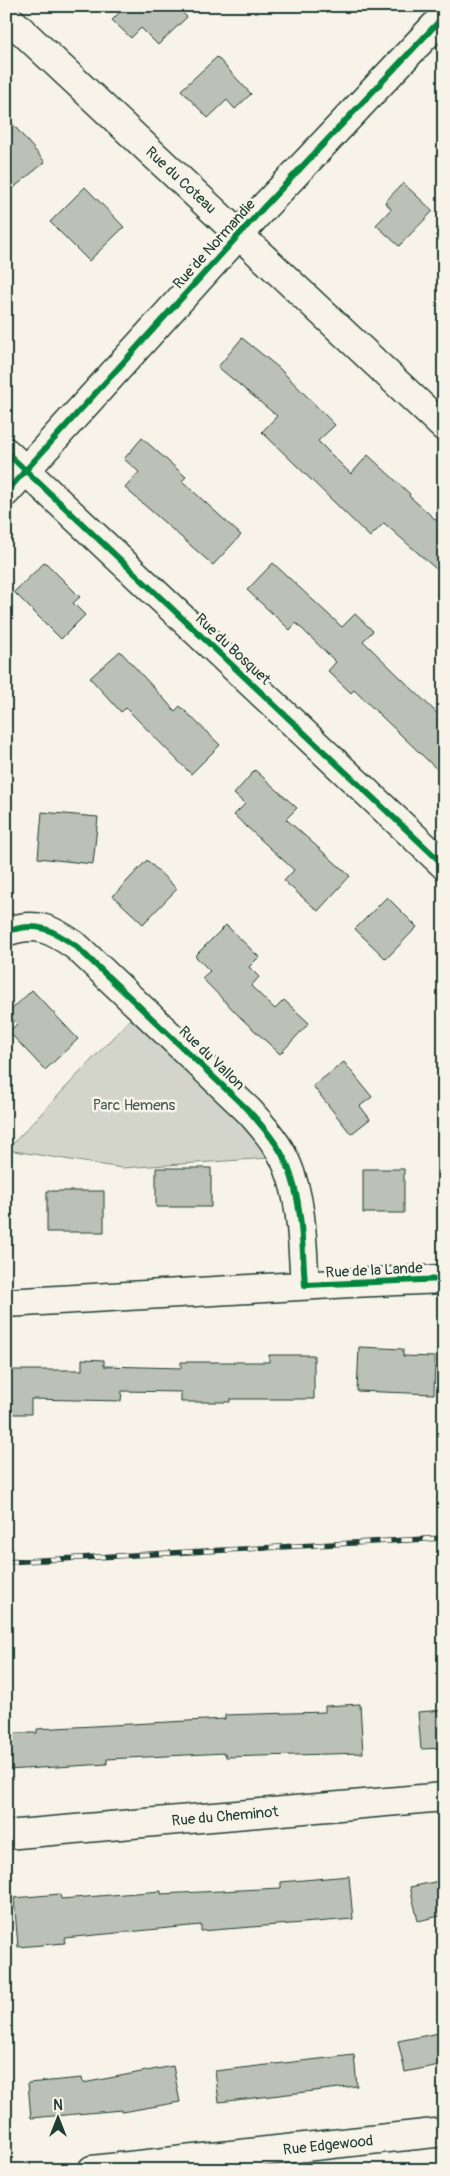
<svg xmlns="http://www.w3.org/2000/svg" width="450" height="2176" font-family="Pangolin,sans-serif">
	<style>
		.green { fill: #d3d5ca; stroke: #79897f }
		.building { fill: #bbc1b6; stroke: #1f3d34 }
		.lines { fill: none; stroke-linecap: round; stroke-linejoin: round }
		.minor-casing { stroke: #1f3d34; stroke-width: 31 }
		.minor { stroke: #f7f3e8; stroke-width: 28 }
		.rail-casing { stroke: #1f3d34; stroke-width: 5.5 }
		.rail { stroke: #f7f3e8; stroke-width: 4; stroke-dasharray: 11; stroke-linecap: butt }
		.cycleway-casing { stroke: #f7f3e8; stroke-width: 9 }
		.cycleway { stroke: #00873e; stroke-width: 6 }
		.labels { text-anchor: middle; stroke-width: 5; stroke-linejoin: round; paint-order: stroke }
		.street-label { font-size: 15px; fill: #1f3d34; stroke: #f7f3e8 }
		.park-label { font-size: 15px; fill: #435b52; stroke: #f7f3e8 }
	</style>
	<rect width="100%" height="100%" fill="#f7f3e8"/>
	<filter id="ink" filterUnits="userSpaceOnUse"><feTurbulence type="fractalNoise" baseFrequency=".02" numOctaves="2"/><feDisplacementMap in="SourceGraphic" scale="10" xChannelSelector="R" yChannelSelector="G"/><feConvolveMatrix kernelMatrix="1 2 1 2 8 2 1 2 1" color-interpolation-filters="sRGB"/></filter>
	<g filter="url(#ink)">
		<path class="green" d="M 132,1017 L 250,1131 L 270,1158 L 122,1168 L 7,1150 Z"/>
		<path class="building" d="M 120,6 L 176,6 L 187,17 L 158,45 L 141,28 L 131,38 L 112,20 L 123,9 Z
			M 217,57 L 251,94 L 235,109 L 227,100 L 208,118 L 181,90 Z
			M 6,116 L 45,162 L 6,194 Z
			M 403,183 L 433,211 L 399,246 L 376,225 L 391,209 L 385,202 Z
			M 85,187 L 124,227 L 89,261 L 50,222 Z
			M 242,338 L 279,368 L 335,425 L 318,441 L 351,474 L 368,455 L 410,494 L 409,496 L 444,527 L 444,576 L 384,523 L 370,537 L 262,432 L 277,416 L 218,367 Z
			M 142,438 L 186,477 L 182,481 L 241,535 L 213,565 L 125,488 L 139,472 L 124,459 Z
			M 45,562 L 80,597 L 73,603 L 85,615 L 61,639 L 14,592 Z
			M 273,563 L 342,627 L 355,614 L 373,631 L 363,641 L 444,720 L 444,776 L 354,690 L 351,693 L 328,671 L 336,662 L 296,623 L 290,630 L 247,590 Z
			M 120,651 L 175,711 L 180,706 L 220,745 L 191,774 L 126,708 L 121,712 L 90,678 Z
			M 255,770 L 297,808 L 286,819 L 350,876 L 318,911 L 284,881 L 294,870 L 234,815 L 245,804 L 234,794 Z
			M 42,812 L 98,817 L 93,864 L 38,858 Z
			M 147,860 L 177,889 L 143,924 L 113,896 Z
			M 387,897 L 417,927 L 386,959 L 355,929 Z
			M 226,925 L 259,957 L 249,967 L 259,977 L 251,986 L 275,1009 L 284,1000 L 309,1023 L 280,1054 L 242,1019 L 202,978 L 210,971 L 195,956 Z
			M 32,990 L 78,1039 L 45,1070 L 9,1032 L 17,1024 L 7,1014 Z
			M 344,1062 L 372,1097 L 360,1106 L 370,1119 L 351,1134 L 313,1086 Z
			M 156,1168 L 211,1168 L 211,1207 L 156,1207 Z
			M 363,1169 L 404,1169 L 404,1213 L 363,1213 Z
			M 47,1191 L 104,1191 L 104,1232 L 47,1232 Z
			M 359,1347 L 403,1349 L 403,1356 L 435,1357 L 434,1394 L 357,1391 Z
			M 269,1355 L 314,1355 L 314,1399 L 230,1399 L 230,1402 L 181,1402 L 181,1392 L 122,1391 L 121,1401 L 31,1399 L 31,1414 L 6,1414 L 6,1370 L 82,1370 L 82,1359 L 104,1360 L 104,1366 L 181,1368 L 181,1362 L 269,1362 Z
			M 360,1704 L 363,1753 L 226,1757 L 225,1753 L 107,1759 L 107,1764 L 6,1770 L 6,1733 L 37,1733 L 37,1729 L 225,1719 L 225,1715 L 325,1712 L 325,1706 Z
			M 444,1710 L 444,1748 L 421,1749 L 418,1712 Z
			M 349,1876 L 353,1919 L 201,1931 L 201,1925 L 64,1938 L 65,1943 L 18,1947 L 14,1898 L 60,1894 L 61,1899 L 161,1891 L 161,1894 L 281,1888 L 281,1882 Z
			M 444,1880 L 444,1915 L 418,1921 L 410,1887 Z
			M 444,2032 L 444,2064 L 405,2072 L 398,2041 Z
			M 354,2055 L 357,2086 L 219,2102 L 215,2071 Z
			M 173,2066 L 180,2102 L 122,2112 L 122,2110 L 31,2118 L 28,2083 L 82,2078 L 83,2083 Z"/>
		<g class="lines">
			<defs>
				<path id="minor" d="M 6,16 L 444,427
					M 6,452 L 444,865
					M 6,492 L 264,207 L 444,16
					M 6,932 C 36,921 52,929 77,947 L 249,1111 C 264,1128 280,1146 288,1167 C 303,1204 302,1247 305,1285
					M 6,1303 L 351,1283 L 444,1279
					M 6,1835 L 444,1797
					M 92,2170 L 444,2132"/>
			</defs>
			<use href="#minor" class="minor-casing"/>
			<use href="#minor" class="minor"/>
			<defs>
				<path id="rail" d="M 6,1562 L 444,1538"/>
			</defs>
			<use href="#rail" class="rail-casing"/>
			<use href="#rail" class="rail"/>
			<defs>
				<path id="cycleway" d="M 6,452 L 444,865
					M 6,492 L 264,207 L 444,16
					M 6,932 C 36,921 52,929 77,947 L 249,1111 C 264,1128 280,1146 288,1167 C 303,1204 302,1247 305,1285 L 444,1279"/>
			</defs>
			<use href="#cycleway" class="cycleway-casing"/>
			<use href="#cycleway" class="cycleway"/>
		</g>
	</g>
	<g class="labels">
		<g class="street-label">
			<text transform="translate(181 180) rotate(43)" y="5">Rue du Coteau</text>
			<text transform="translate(214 244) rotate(-48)" y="5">Rue de Normandie</text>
			<text transform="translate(233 649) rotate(43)" y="5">Rue du Bosquet</text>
			<text transform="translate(212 1058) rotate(44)" y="5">Rue du Vallon</text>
			<text transform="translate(374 1270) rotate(-3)" y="5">Rue de la Lande</text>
			<text transform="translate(225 1816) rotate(-5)" y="5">Rue du Cheminot</text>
			<text transform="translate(328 2145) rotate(-6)" y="5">Rue Edgewood</text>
		</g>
		<g class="park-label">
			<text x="134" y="1110">Parc Hemens</text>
		</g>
	</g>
	<rect width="450" height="2176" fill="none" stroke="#f7f3e8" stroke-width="25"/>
	<rect x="12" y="12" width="425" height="2151" fill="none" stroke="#1f3d34" stroke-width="2" filter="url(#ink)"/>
	<g transform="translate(58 2118)" stroke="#f7f3e8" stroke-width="4" paint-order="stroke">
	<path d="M0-4L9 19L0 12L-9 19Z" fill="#1f3d34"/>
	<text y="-8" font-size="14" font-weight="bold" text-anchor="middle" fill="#1f3d34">N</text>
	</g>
</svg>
